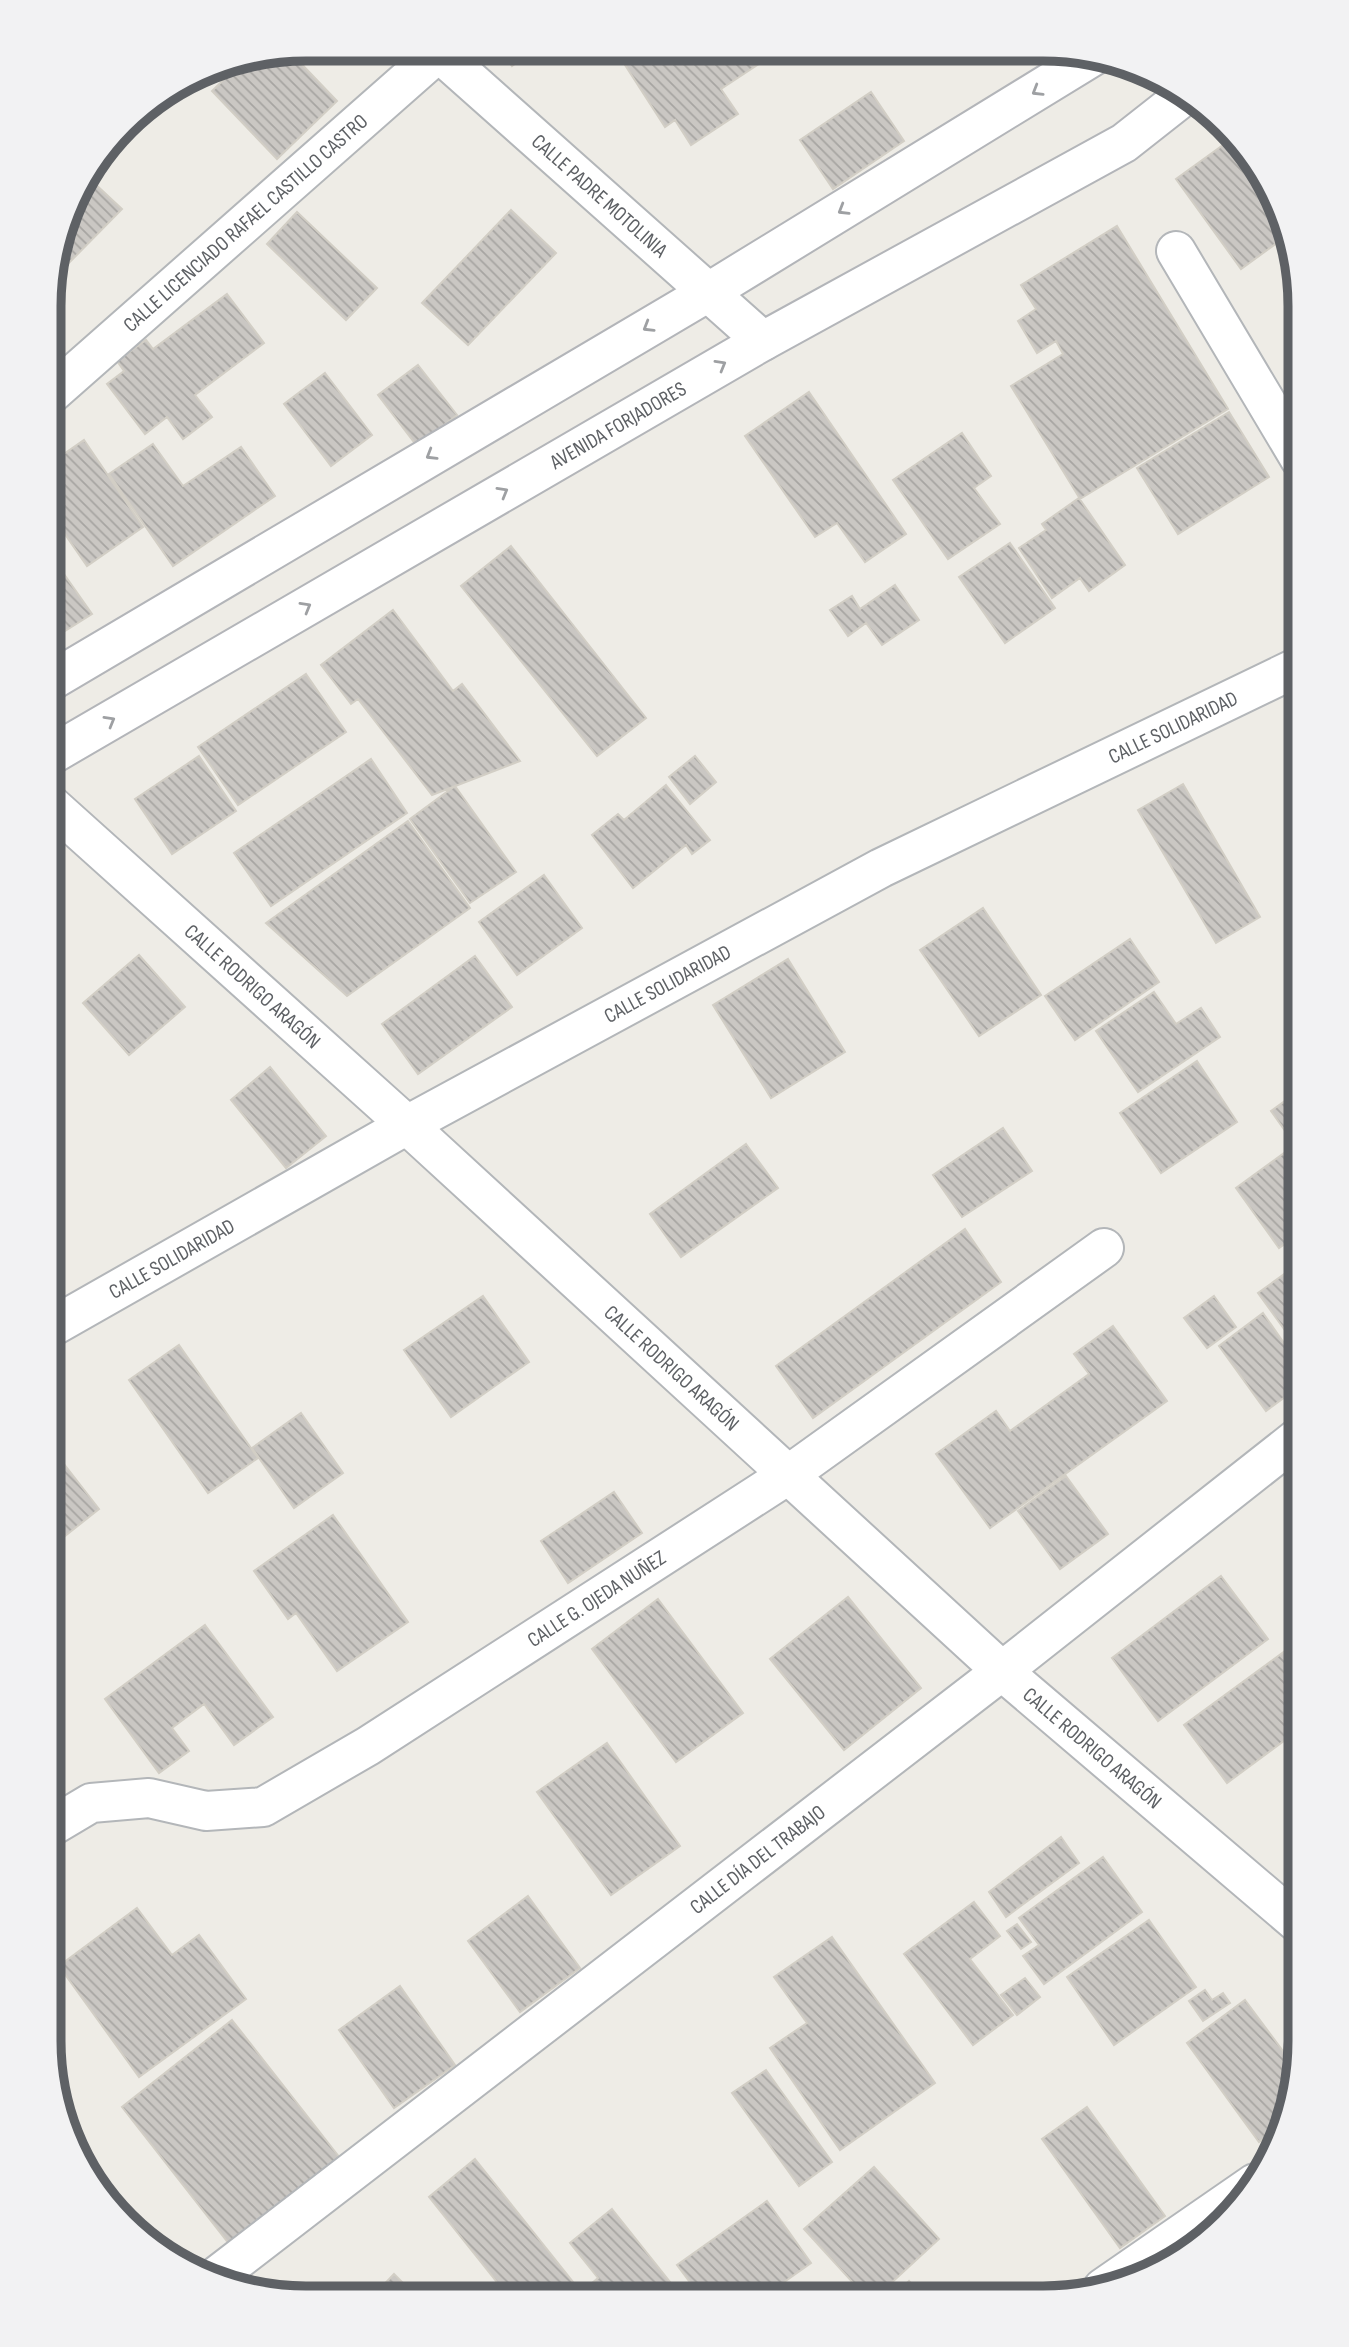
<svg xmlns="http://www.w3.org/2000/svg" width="1349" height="2347" font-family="'Sofia Sans Condensed',sans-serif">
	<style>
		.building { fill: url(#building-back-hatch); stroke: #d2cec5; stroke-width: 2 }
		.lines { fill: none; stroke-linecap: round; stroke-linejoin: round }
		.street-casing { stroke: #b3b6b9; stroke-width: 42 }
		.secondary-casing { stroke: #b3b5b9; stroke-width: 42 }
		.street { stroke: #fff; stroke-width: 38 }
		.secondary { stroke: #fff; stroke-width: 38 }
		.oneway { stroke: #9ea0a3 }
		.labels { text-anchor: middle; stroke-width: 5; stroke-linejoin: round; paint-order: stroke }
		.street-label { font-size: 21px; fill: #5e6165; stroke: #fff }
		.rim { fill: none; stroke: #5e6165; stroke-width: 9 }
	</style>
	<defs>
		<pattern id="building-back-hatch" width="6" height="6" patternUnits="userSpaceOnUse" patternTransform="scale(1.75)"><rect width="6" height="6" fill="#cac7c3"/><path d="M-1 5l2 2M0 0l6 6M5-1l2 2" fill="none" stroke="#a7a5a2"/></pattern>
	</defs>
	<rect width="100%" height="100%" fill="#eeece6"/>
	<path class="building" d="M 500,50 L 533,50 L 512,66 Z
		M 616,51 L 777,52 L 721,89 L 738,114 L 691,145 L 675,120 L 665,127 Z
		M 290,52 L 337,101 L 277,159 L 212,91 L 242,62 Z
		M 871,92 L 904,141 L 833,189 L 800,140 Z
		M 1234,137 L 1256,163 L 1286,223 L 1288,235 L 1241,269 L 1176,179 Z
		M 92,181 L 122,209 L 62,270 L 54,263 L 76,192 L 79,193 Z
		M 511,210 L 556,253 L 468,345 L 422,303 Z
		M 297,212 L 377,288 L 346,320 L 267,244 Z
		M 1117,226 L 1228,409 L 1080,499 L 1011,386 L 1063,354 L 1056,341 L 1037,353 L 1018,321 L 1036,309 L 1021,285 Z
		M 227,294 L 264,343 L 195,395 L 212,417 L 183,439 L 167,417 L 145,434 L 107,384 L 124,371 L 117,361 L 146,340 L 153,349 Z
		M 418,365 L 457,415 L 417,446 L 378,395 Z
		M 325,373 L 372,435 L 331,466 L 284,404 Z
		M 809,392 L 906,534 L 865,562 L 837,523 L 815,537 L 745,436 Z
		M 1229,412 L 1269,477 L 1178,534 L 1137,468 Z
		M 962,433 L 991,476 L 974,488 L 1000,524 L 948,559 L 893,480 Z
		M 84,440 L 143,527 L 87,566 L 51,514 L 51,463 Z
		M 153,444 L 183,486 L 241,447 L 275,496 L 173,566 L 109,474 Z
		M 1079,498 L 1125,565 L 1089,591 L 1080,578 L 1052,598 L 1019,548 L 1046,530 L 1042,524 Z
		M 1010,543 L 1055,608 L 1005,643 L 959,577 Z
		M 511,546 L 646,718 L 597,756 L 461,586 Z
		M 52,557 L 92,614 L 62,633 L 51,616 Z
		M 895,585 L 919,620 L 882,645 L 866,623 L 848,636 L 830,610 L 852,596 L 860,609 Z
		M 393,610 L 453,691 L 462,684 L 520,761 L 432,795 L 358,699 L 351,704 L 321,665 Z
		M 306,674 L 346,732 L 238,805 L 198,747 Z
		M 199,756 L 236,811 L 172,854 L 135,799 Z
		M 695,756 L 716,782 L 690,804 L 669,777 Z
		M 371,759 L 407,813 L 271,906 L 234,853 Z
		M 1183,784 L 1260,917 L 1216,943 L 1138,810 Z
		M 666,785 L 710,840 L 692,854 L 686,845 L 633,888 L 592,835 L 618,814 L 624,820 Z
		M 455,786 L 516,872 L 470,903 L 410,819 Z
		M 408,821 L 470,908 L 347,996 L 266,923 Z
		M 544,875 L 582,928 L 517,975 L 479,922 Z
		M 983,908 L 1041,995 L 979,1036 L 920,950 Z
		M 1130,939 L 1159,982 L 1075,1040 L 1045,996 Z
		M 139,955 L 185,1007 L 129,1055 L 83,1003 Z
		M 475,956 L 512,1007 L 418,1074 L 382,1024 Z
		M 788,959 L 845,1052 L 771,1098 L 713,1005 Z
		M 1154,992 L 1176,1024 L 1201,1008 L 1220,1037 L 1138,1092 L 1096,1031 Z
		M 1197,1061 L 1237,1122 L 1161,1173 L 1120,1113 Z
		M 270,1067 L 326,1136 L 286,1168 L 231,1100 Z
		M 1300,1090 L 1300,1233 L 1279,1248 L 1236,1188 L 1295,1145 L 1271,1111 Z
		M 1003,1128 L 1032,1171 L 962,1217 L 933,1175 Z
		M 746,1144 L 778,1188 L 681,1257 L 650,1214 Z
		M 965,1229 L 1001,1282 L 813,1418 L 776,1366 Z
		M 1294,1267 L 1300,1275 L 1300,1345 L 1297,1347 L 1258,1293 Z
		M 483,1296 L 529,1362 L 451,1417 L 404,1350 Z
		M 1214,1296 L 1236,1327 L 1207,1348 L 1184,1318 Z
		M 1263,1313 L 1300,1366 L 1300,1386 L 1266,1411 L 1219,1346 Z
		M 1113,1326 L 1167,1401 L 990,1528 L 936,1454 L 996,1411 L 1010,1431 L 1089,1374 L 1074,1354 Z
		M 179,1345 L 258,1458 L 208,1493 L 129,1380 Z
		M 301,1413 L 343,1473 L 294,1508 L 252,1448 Z
		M 50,1446 L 99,1509 L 50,1548 Z
		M 1066,1476 L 1108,1534 L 1060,1569 L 1018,1511 Z
		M 614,1492 L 642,1533 L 568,1583 L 541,1541 Z
		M 333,1515 L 408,1622 L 337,1671 L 296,1613 L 288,1619 L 254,1571 Z
		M 1221,1576 L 1268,1639 L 1158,1721 L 1112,1658 Z
		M 848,1597 L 921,1688 L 844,1750 L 770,1659 Z
		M 658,1599 L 743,1713 L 676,1762 L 592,1649 Z
		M 205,1625 L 273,1717 L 234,1745 L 204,1704 L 172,1728 L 189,1751 L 159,1773 L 105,1699 Z
		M 1300,1640 L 1300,1729 L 1227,1783 L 1184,1725 Z
		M 607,1743 L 680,1846 L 611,1895 L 537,1792 Z
		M 1061,1837 L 1079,1863 L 1006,1917 L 989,1892 Z
		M 1103,1857 L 1142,1912 L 1044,1984 L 1023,1956 L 1039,1945 L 1019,1918 Z
		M 528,1896 L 580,1968 L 520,2012 L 468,1941 Z
		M 974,1902 L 1000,1936 L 970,1959 L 1013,2015 L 973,2045 L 904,1954 Z
		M 137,1908 L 172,1955 L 199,1935 L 246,1999 L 139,2077 L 59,1966 Z
		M 1149,1920 L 1196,1987 L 1114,2045 L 1067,1977 Z
		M 1017,1924 L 1031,1942 L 1021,1949 L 1007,1931 Z
		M 832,1937 L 935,2083 L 840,2150 L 770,2048 L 807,2023 L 774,1977 Z
		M 1025,1978 L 1040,1997 L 1017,2015 L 1001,1995 Z
		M 400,1986 L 455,2065 L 394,2108 L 339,2030 Z
		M 1205,1990 L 1212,2000 L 1223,1993 L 1230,2003 L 1203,2021 L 1189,2001 Z
		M 1245,2000 L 1297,2070 L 1284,2123 L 1259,2142 L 1187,2043 Z
		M 232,2020 L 340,2158 L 230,2245 L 122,2107 Z
		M 766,2070 L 832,2162 L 799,2186 L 732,2093 Z
		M 1087,2107 L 1165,2216 L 1120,2248 L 1042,2139 Z
		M 475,2159 L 585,2297 L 508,2296 L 429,2197 Z
		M 874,2167 L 939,2239 L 875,2298 L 866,2297 L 804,2229 Z
		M 767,2201 L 811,2263 L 763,2297 L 701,2297 L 677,2265 Z
		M 612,2209 L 682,2297 L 601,2297 L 591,2284 L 598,2278 L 570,2243 Z
		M 394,2274 L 416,2296 L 373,2296 Z
		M 909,2281 L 924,2298 L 892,2298 Z"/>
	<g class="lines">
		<defs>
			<g id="street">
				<path id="s1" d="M 436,50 L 763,341"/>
				<path d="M 1176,251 L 1300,459"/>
				<path id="s2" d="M 51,394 L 439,52"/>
				<path id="s3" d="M 51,805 L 407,1125 L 1002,1671 L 1299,1924"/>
				<path id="s4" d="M 50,1328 L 407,1125 L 881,868 L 1300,666"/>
				<path id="s5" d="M 49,1828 L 91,1803 L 149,1798 L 206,1811 L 263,1807 L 368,1746 L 788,1475 L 1104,1248"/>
				<path id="s6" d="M 214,2278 L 1002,1671 L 1300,1436"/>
				<path d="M 1103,2288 L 1255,2183"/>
			</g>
			<g id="secondary">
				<path d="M 51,681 L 707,293 L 1095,55"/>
				<path id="s7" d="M 51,755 L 763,341 L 1124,143 L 1185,95"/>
			</g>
		</defs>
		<use href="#street" class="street-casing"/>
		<use href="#secondary" class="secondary-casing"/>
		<use href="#street" class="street"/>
		<use href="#secondary" class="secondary"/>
	</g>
	<defs><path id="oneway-chevron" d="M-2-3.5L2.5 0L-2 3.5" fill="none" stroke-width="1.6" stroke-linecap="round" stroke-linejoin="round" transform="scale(1.75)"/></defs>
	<g class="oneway">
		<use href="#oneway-chevron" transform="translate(1037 91) rotate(149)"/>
		<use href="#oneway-chevron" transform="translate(843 210) rotate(149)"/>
		<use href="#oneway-chevron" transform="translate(648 327) rotate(149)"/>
		<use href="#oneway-chevron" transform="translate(721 365) rotate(-30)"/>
		<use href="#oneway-chevron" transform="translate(431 455) rotate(149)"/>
		<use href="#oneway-chevron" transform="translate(503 492) rotate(-30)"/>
		<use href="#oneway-chevron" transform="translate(306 607) rotate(-30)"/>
		<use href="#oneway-chevron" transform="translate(110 721) rotate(-30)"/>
	</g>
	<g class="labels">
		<g class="street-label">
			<text dy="7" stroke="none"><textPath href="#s1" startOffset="219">CALLE PADRE MOTOLINIA</textPath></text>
			<text dy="7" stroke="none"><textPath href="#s2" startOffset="259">CALLE LICENCIADO RAFAEL CASTILLO CASTRO</textPath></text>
			<text dy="7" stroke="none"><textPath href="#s7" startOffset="656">AVENIDA FORJADORES</textPath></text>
			<text dy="7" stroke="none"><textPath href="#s4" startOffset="1274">CALLE SOLIDARIDAD</textPath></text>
			<text dy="7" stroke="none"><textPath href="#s4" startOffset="707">CALLE SOLIDARIDAD</textPath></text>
			<text dy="7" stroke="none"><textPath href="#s3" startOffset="271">CALLE RODRIGO ARAGÓN</textPath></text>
			<text dy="7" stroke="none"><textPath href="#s4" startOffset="140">CALLE SOLIDARIDAD</textPath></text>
			<text dy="7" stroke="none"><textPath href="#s3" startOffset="838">CALLE RODRIGO ARAGÓN</textPath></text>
			<text dy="7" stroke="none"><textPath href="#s5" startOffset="616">CALLE G. OJEDA NUÑEZ</textPath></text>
			<text dy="7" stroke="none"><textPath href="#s3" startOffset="1405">CALLE RODRIGO ARAGÓN</textPath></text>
			<text dy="7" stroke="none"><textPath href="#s6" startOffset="686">CALLE DÍA DEL TRABAJO</textPath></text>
		</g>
	</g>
	<path d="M0 0H1349V2347H0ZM306 61H1043A245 245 0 0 1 1288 306V2041A245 245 0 0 1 1043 2286H306A245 245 0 0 1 61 2041V306A245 245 0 0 1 306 61Z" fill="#f2f2f3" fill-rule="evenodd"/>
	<path class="rim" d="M306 61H1043A245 245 0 0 1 1288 306V2041A245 245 0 0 1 1043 2286H306A245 245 0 0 1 61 2041V306A245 245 0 0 1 306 61Z"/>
</svg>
